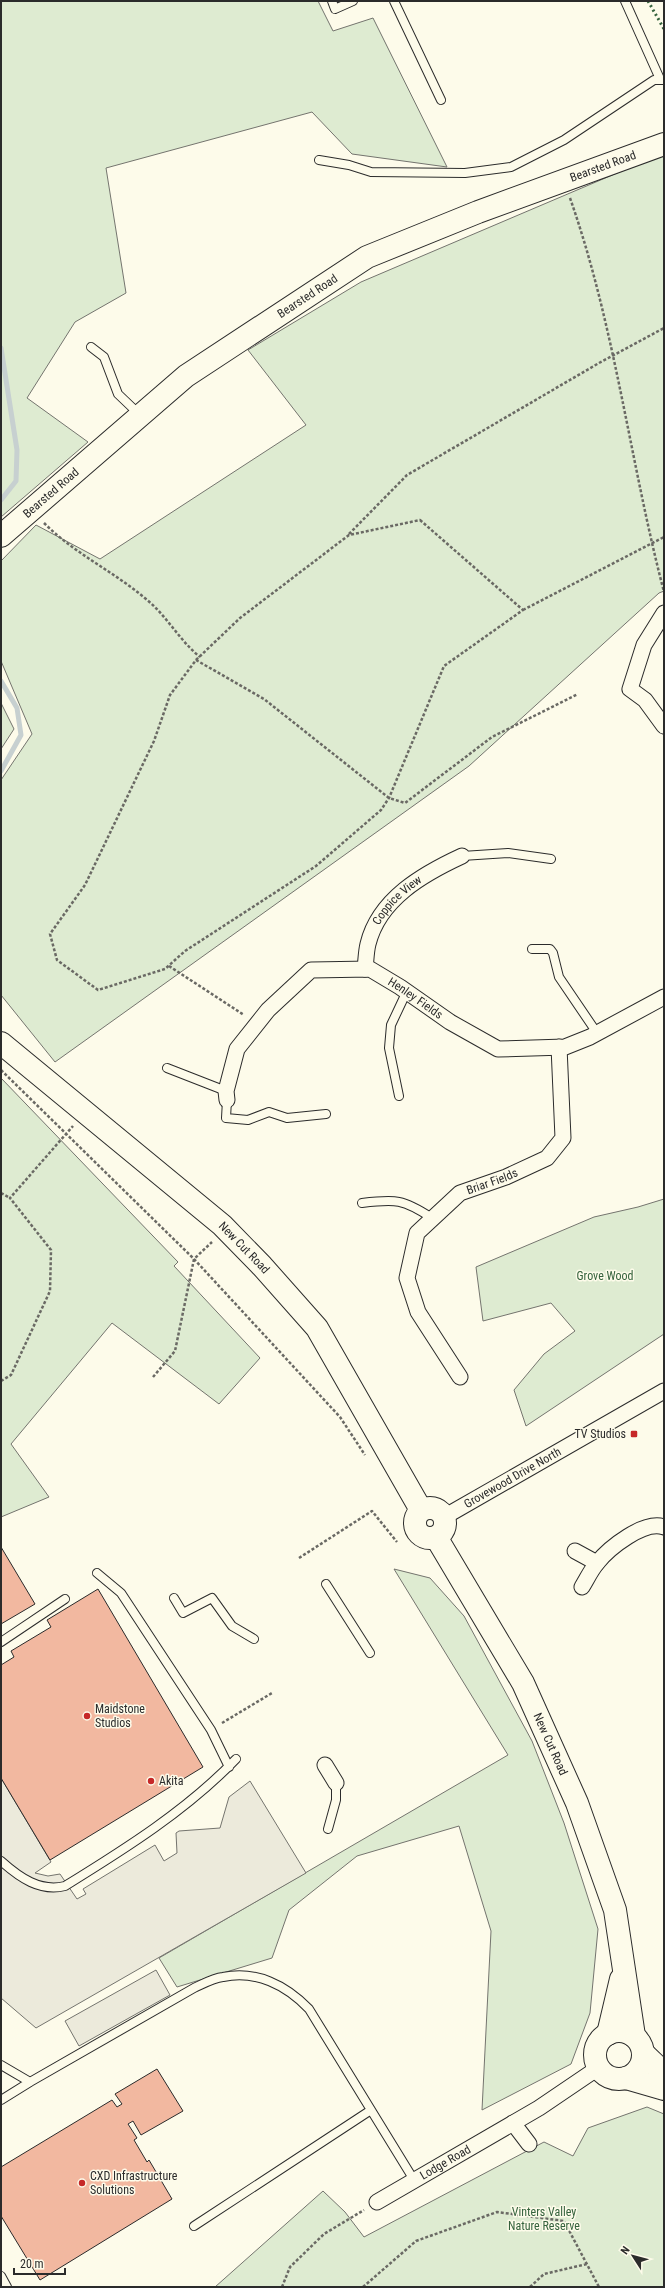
<svg xmlns="http://www.w3.org/2000/svg" width="665" height="2288" font-family="'Roboto Condensed',sans-serif">
	<style>
		.green { fill: #deebd1; stroke: #74746e }
		.parking { fill: #eceadb; stroke: #74746e }
		.lines { fill: none; stroke-linecap: round; stroke-linejoin: round }
		.stream { stroke: #c7d0d0; stroke-width: 5 }
		.building { fill: #f2b8a0; stroke: #2b2b2b }
		.lane-casing { stroke: #2b2b2b; stroke-width: 10 }
		.street-casing { stroke: #2b2b2b; stroke-width: 17 }
		.secondary-casing { stroke: #2b2b2b; stroke-width: 24 }
		.path { stroke: #6a6964; stroke-width: 2.5; stroke-dasharray: 3 2; stroke-linecap: butt }
		.lane { stroke: #fdfbea; stroke-width: 8 }
		.street { stroke: #fdfbea; stroke-width: 15 }
		.secondary { stroke: #fdfbea; stroke-width: 22 }
		.hedge { stroke: #34623c; stroke-width: 3; stroke-dasharray: 2 3; stroke-linecap: butt }
		.poi-dot { fill: #c62828; stroke: #fdfbea; stroke-width: 1.5 }
		.labels { text-anchor: middle; stroke-width: 3; stroke-linejoin: round; paint-order: stroke }
		.street-label { font-size: 12px; fill: #2b2b2b; stroke: #fdfbea }
		.park-label { font-size: 12px; fill: #34623c; stroke: #fdfbea }
		.poi-label { font-size: 12px; fill: #2b2b2b; stroke: #fdfbea; text-anchor: start }
	</style>
	<rect width="100%" height="100%" fill="#fdfbea"/>
	<path class="green" d="M 1,1 L 318,1 L 333,31 L 373,18 L 447,167 L 352,154 L 312,112 L 106,168 L 126,293 L 75,322 L 27,398 L 88,442 L 1,517 Z
		M 664,153 L 664,591 L 659,593 L 469,766 L 55,1062 L 1,995 L 1,780 L 32,734 L 1,661 L 1,561 L 36,525 L 100,559 L 306,425 L 248,350 L 361,282 Z
		M 1,703 L 14,729 L 1,749 Z
		M 1,1078 L 178,1262 L 174,1266 L 260,1358 L 219,1404 L 112,1323 L 11,1444 L 49,1497 L 1,1517 Z
		M 664,1199 L 664,1334 L 526,1426 L 514,1390 L 544,1354 L 575,1331 L 551,1303 L 483,1321 L 476,1267 L 594,1217 L 638,1207 Z
		M 394,1569 L 430,1578 L 464,1616 L 532,1741 L 564,1823 L 598,1929 L 590,2013 L 571,2064 L 482,2110 L 491,1931 L 459,1826 L 357,1856 L 289,1910 L 272,1958 L 177,1987 L 159,1958 L 508,1755 Z
		M 647,2107 L 664,2114 L 664,2287 L 215,2287 L 323,2191 L 345,2212 L 364,2237 L 544,2142 L 573,2156 L 588,2128 Z"/>
	<path class="parking" d="M 1,1778 L 51,1862 L 35,1873 L 48,1876 L 60,1874 L 77,1899 L 86,1894 L 83,1889 L 155,1845 L 164,1861 L 177,1853 L 176,1833 L 179,1831 L 220,1828 L 229,1797 L 250,1781 L 306,1873 L 36,2028 L 1,1998 Z
		M 156,1970 L 170,1995 L 79,2046 L 65,2021 Z"/>
	<g class="lines">
		<path class="stream" d="M 1,348 L 17,450 L 16,481 L 1,500
			M 1,681 L 17,708 L 21,735 L 1,771"/>
	</g>
	<path class="building" d="M 1,1547 L 35,1604 L 1,1624 Z
		M 98,1589 L 203,1767 L 50,1860 L 1,1778 L 1,1665 L 14,1657 L 11,1651 L 51,1627 L 47,1620 Z
		M 157,2069 L 183,2111 L 141,2135 L 133,2121 L 128,2124 L 137,2138 L 134,2140 L 147,2162 L 149,2160 L 172,2199 L 40,2280 L 1,2216 L 1,2167 L 112,2100 L 117,2107 L 122,2104 L 115,2094 Z"/>
	<g class="lines">
		<defs>
			<path id="lane" d="M 332,1 L 335,9 L 353,1
				M 394,1 L 441,100
				M 625,1 L 660,79
				M 319,160 L 349,165 L 371,172 L 465,173 L 511,167 L 564,140 L 654,80 L 664,80
				M 91,347 L 104,357 L 118,394 L 140,415
				M 462,856 L 508,853 L 551,859
				M 532,949 L 550,949 L 553,953 L 559,977 L 597,1033
				M 167,1068 L 226,1091
				M 399,1096 L 389,1048 L 391,1025 L 407,991
				M 227,1100 L 226,1118 L 248,1120 L 269,1112 L 287,1118 L 326,1114
				M 362,1203 C 396,1199 403,1199 432,1218
				M 97,1573 L 121,1593 L 211,1730 L 229,1767
				M 326,1584 L 370,1653
				M 174,1598 L 183,1613 L 212,1598 L 232,1626 L 254,1639
				M 1,1642 L 65,1599
				M 328,1829 L 336,1800 L 336,1783
				M 1,1861 C 20,1878 40,1892 65,1886 C 125,1849 187,1810 236,1759
				M 1,2065 L 30,2082
				M 1,2100 L 30,2082 L 194,1988 C 203,1984 213,1978 223,1977 C 256,1970 286,1985 309,2009 L 414,2180
				M 194,2226 L 371,2110
				M 1,2276 L 7,2287"/>
			<g id="street">
				<path d="M 664,613 L 644,645 L 630,689 L 645,700 L 664,726"/>
				<path id="s1" d="M 365,969 C 366,961 366,952 368,944 C 379,899 423,874 462,856"/>
				<path id="s2" d="M 227,1100 L 226,1091 L 237,1049 L 268,1010 L 311,970 L 370,969 L 400,987 L 450,1022 L 498,1049 L 565,1047 L 590,1037 L 664,997"/>
				<path id="s3" d="M 460,1377 L 418,1312 L 407,1278 L 417,1233 L 460,1193 L 506,1177 L 547,1158 L 563,1138 L 559,1047"/>
				<path id="s4" d="M 444,1517 L 664,1391"/>
				<path d="M 575,1551 L 597,1563"/>
				<path d="M 582,1587 C 587,1579 591,1570 597,1563 C 609,1548 644,1520 664,1527"/>
				<path d="M 325,1765 L 336,1783"/>
				<path d="M 513,2123 L 529,2144"/>
				<path id="s5" d="M 377,2202 L 539,2108 L 598,2068"/>
			</g>
			<g id="secondary">
				<path id="s6" d="M 1,536 L 186,376 L 367,257 L 478,212 L 664,144"/>
				<path id="s7" d="M 1,1043 L 222,1225 L 262,1266 L 317,1328 L 421,1510"/>
				<circle cx="430" cy="1523" r="15"/>
				<path id="s8" d="M 436,1537 L 523,1683 L 577,1803 L 615,1910 L 634,2036"/>
				<circle cx="619" cy="2055" r="24"/>
				<path d="M 608,2034 L 621,1979"/>
				<path d="M 643,2053 L 664,2073"/>
				<path d="M 626,2078 L 664,2089"/>
			</g>
		</defs>
		<use href="#lane" class="lane-casing"/>
		<use href="#street" class="street-casing"/>
		<use href="#secondary" class="secondary-casing"/>
		<path class="path" d="M 570,198 C 615,326 630,462 664,592
			M 420,520 L 523,610 L 444,666 L 389,798 L 381,810 L 316,866 L 185,951 L 165,969 L 98,990 L 57,960 L 50,934 L 85,885 L 154,741 L 170,695 L 196,660 L 240,618 L 349,535 Z
			M 44,523 C 75,554 113,571 146,599 C 167,616 179,640 200,657
			M 349,534 L 407,475 L 599,363 L 664,328
			M 523,610 L 664,537
			M 196,660 L 264,699 L 389,798 L 405,803 L 492,737 L 578,694
			M 169,966 L 244,1015
			M 1,1070 L 194,1259 L 340,1417 L 365,1455
			M 1,1193 L 10,1198
			M 153,1377 L 175,1351 L 194,1259 L 212,1242
			M 1,1381 L 11,1375 L 50,1291 L 51,1250 L 10,1198 L 73,1126
			M 299,1558 L 372,1511 L 397,1542
			M 222,1723 L 272,1693
			M 282,2287 L 290,2267 L 324,2234 L 364,2210
			M 363,2287 L 416,2241 L 497,2212 L 564,2221 L 599,2287
			M 530,2287 L 544,2274 L 587,2264"/>
		<use href="#lane" class="lane"/>
		<use href="#street" class="street"/>
		<use href="#secondary" class="secondary"/>
		<path class="hedge" d="M 648,1 L 664,29"/>
	</g>
	<g class="poi-dot">
		<rect x="630" y="1430" width="8" height="8" rx="2"/>
		<circle cx="87" cy="1716" r="4"/>
		<circle cx="151" cy="1781" r="4"/>
		<circle cx="82" cy="2183" r="4"/>
	</g>
	<g class="labels">
		<g class="street-label">
			<text dy="4" stroke="none"><textPath href="#s6" startOffset="714">Bearsted Road</textPath></text>
			<text dy="4" stroke="none"><textPath href="#s6" startOffset="390">Bearsted Road</textPath></text>
			<text dy="4" stroke="none"><textPath href="#s6" startOffset="66">Bearsted Road</textPath></text>
			<text dy="4" stroke="none"><textPath href="#s1" startOffset="79">Coppice View</textPath></text>
			<text dy="4" stroke="none"><textPath href="#s2" startOffset="274">Henley Fields</textPath></text>
			<text dy="4" stroke="none"><textPath href="#s3" startOffset="252">Briar Fields</textPath></text>
			<text dy="4" stroke="none"><textPath href="#s7" startOffset="318">New Cut Road</textPath></text>
			<text dy="4" stroke="none"><textPath href="#s4" startOffset="79">Grovewood Drive North</textPath></text>
			<text dy="4" stroke="none"><textPath href="#s8" startOffset="237">New Cut Road</textPath></text>
			<text dy="4" stroke="none"><textPath href="#s5" startOffset="79">Lodge Road</textPath></text>
		</g>
		<g class="park-label">
			<text x="605" y="1280">Grove Wood</text>
			<text x="544" y="2216">Vinters Valley<tspan x="544" dy="14">Nature Reserve</tspan></text>
		</g>
		<g class="poi-label">
			<text x="626" y="1438" text-anchor="end">TV Studios</text>
			<text x="95" y="1713">Maidstone<tspan x="95" dy="14">Studios</tspan></text>
			<text x="159" y="1785">Akita</text>
			<text x="90" y="2180">CXD Infrastructure<tspan x="90" dy="14">Solutions</tspan></text>
		</g>
	</g>
	<rect width="665" height="2288" fill="none" stroke="#2b2b2b" stroke-width="4"/>
	<g transform="translate(633 2256) rotate(306)" stroke="#fdfbea" stroke-width="3" paint-order="stroke">
	<path d="M0-3L7 15L0 10L-7 15Z" fill="#2b2b2b"/>
	<text y="-6" font-size="11" font-weight="bold" text-anchor="middle" fill="#2b2b2b">N</text>
	</g>
	<path d="M14 2268v6h51v-6" fill="none" stroke="#2b2b2b" stroke-width="2"/>
	<text x="20" y="2268" font-size="12" fill="#2b2b2b" stroke="#fdfbea" stroke-width="3" paint-order="stroke">20 m</text>
</svg>
